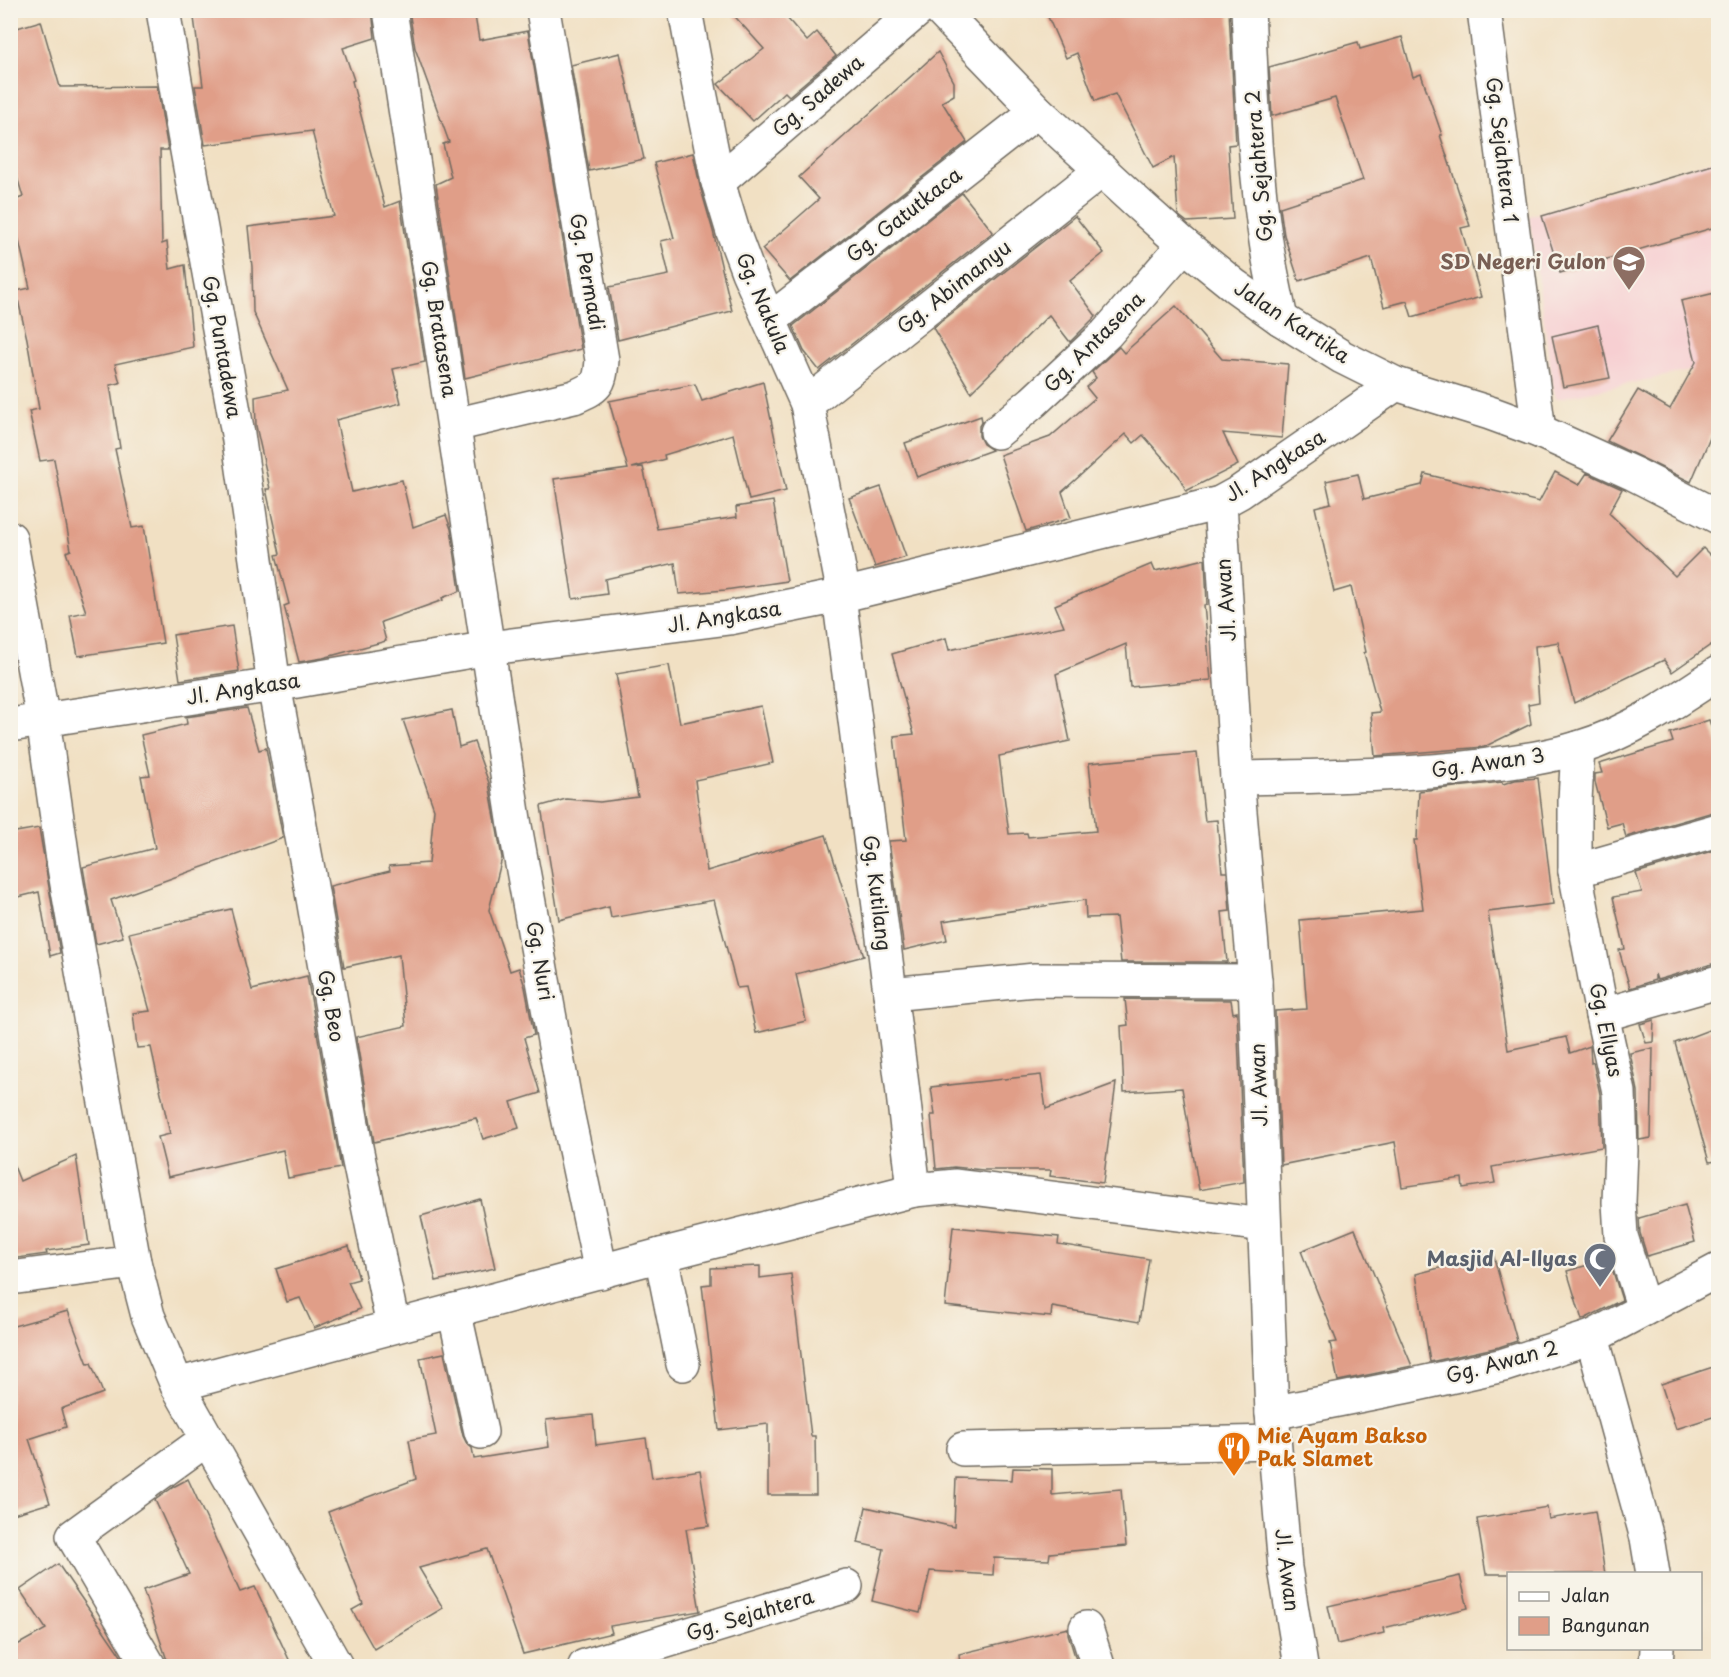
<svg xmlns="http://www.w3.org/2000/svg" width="1729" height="1677" font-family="'Playpen Sans',sans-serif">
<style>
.built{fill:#f7cfd2}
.building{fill:#e09e88}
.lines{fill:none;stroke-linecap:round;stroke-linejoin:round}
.street-casing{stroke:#706a60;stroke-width:36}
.secondary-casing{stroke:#706a60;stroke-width:36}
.street{stroke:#fff;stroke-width:33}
.secondary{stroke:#fff;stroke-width:33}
.labels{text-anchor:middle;stroke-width:4.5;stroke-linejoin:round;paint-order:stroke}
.street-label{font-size:20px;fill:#2b2b2b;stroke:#f7f3e8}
.education-label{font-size:20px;font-weight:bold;fill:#785e54;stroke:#f7f3e8;text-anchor:end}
.worship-label{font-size:20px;font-weight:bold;fill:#5b616d;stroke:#f7f3e8;text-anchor:end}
.food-label{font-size:20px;font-weight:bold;fill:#c56008;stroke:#f7f3e8;text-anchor:start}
</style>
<rect width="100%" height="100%" fill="#f7f3e8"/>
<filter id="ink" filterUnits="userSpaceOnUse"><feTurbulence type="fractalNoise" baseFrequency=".0167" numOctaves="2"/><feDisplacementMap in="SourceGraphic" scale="12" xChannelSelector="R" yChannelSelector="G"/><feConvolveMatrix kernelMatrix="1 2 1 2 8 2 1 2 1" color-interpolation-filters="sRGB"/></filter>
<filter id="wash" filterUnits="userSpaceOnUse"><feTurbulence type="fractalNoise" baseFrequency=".008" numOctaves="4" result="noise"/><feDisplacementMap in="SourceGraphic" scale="24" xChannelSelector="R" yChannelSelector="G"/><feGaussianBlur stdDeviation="1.35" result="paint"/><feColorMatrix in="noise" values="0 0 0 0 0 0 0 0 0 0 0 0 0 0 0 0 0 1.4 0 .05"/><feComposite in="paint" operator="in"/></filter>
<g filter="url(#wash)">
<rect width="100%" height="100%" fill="#f1e0c3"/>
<polygon class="built" points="1718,159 1718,365 1555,399 1529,216"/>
<g id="blocks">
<g class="building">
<polygon points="193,10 372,10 375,38 343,48 354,80 352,81 385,207 400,201 425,362 393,369 401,403 336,420 352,492 402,480 413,527 446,515 451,529 460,591 442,598 443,600 381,622 386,641 323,658 299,662 284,606 289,604 276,555 280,554 266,489 270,489 256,426 255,397 288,390 253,312 252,267 248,227 334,216 312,131 205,145 195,86 203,86"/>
<polygon points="409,10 474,10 479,40 528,31 581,349 465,378 436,184 451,177 443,144 449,142 415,48"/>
<polygon points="729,10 780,10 807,41 817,32 836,56 789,96 785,92 753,121 718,84 764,49"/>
<polygon points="1045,10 1229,10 1236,144 1228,145 1233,219 1187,222 1178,215 1174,157 1153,168 1115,94 1095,101 1077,53 1066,58"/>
<polygon points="41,21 60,87 157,86 168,150 160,150 162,244 167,242 170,269 185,265 193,347 115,364 120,383 110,385 120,448 115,449 132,528 144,526 163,643 78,656 70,615 86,612 66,552 71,550 54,459 40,461 29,411 39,409 27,339 16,291 30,288 10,202 23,197 10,153 10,30"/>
<polygon points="1402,37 1413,77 1421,74 1442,135 1440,135 1470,226 1461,228 1481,297 1412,317 1407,301 1384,307 1371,258 1299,281 1284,235 1280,207 1363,180 1335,98 1272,116 1269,67 1358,42 1360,49"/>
<polygon points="938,52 954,82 954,95 942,102 967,142 790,281 762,249 819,199 799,177"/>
<polygon points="620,53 644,159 589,171 571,65"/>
<polygon points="693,153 700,186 713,231 732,311 618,340 609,287 669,275 661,241 674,238 654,163"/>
<polygon points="1719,163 1719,226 1560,273 1542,216"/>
<polygon points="962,193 993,232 819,370 804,351 793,326"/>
<polygon points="1075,216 1104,253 1070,281 1096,316 1070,342 1049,315 971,392 933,328"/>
<polygon points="1719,292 1719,417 1691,482 1607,441 1638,390 1670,409 1696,362 1681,301"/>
<polygon points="1176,306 1222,359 1288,364 1282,438 1223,433 1238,465 1186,491 1179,476 1143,435 1134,443 1126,434 1062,492 1071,518 1026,531 1000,455 1050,437 1095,398 1086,387 1096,378 1092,372 1119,347 1124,353"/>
<polygon points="1598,325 1610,378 1563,387 1552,336"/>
<polygon points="763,382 786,491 749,500 733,434 664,455 665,459 632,468 643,467 657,529 737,517 736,507 773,501 787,581 725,590 679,594 675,563 605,579 607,594 573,599 554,479 628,469 609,401 695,384 702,401"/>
<polygon points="981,416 982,421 979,426 979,436 983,444 992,450 917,477 905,443"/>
<polygon points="1555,472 1579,485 1587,473 1622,489 1609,513 1675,576 1703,548 1719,564 1719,639 1672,672 1664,660 1574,703 1558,642 1535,646 1539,702 1528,704 1531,724 1484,747 1375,756 1371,713 1380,712 1364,653 1366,652 1351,587 1334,592 1315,507 1331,503 1326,481 1358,474 1364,499 1422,485 1425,474 1539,502"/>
<polygon points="881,487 906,557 875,567 849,498"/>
<polygon points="1205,559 1207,604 1204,605 1211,680 1130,687 1126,644 1056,674 1070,741 999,756 1009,834 1027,833 1028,837 1096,831 1089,763 1197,753 1205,821 1217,820 1222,872 1227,872 1230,911 1222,912 1227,962 1121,962 1116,917 1086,918 1085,900 943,921 947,940 904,950 889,841 906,840 894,736 914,734 892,654 946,638 949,650 1064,626 1055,605 1152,564 1155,571"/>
<polygon points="232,626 239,671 180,680 173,635"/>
<polygon points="669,665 680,723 761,706 773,763 695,780 707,871 826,835 864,956 796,974 806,1021 756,1033 746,987 737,988 714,900 611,918 609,907 559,920 541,806 566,799 600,802 638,797 616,674"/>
<polygon points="247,708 259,750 266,748 283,838 111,900 123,937 96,944 83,867 155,848 141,776 150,775 141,735 187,724 186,717"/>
<polygon points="452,710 459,747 474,742 489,783 502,858 489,910 510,971 519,968 525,987 534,1035 524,1038 540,1093 511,1102 519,1128 483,1139 476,1118 374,1142 356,1037 406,1026 399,955 344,967 330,886 390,871 389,866 429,863 434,809 403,720"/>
<polygon points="1709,720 1719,749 1719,812 1713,812 1626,837 1622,823 1607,827 1595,782 1595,774 1602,773 1599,764 1673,742 1670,733"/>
<polygon points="1538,778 1553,904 1488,912 1508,1050 1566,1037 1570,1053 1590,1046 1591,1063 1593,1062 1600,1094 1602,1147 1492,1167 1495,1183 1463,1188 1462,1178 1402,1187 1395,1142 1281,1165 1275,1011 1307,1009 1300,920 1423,909 1414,840 1417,840 1419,791 1502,782 1503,784 1515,780"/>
<polygon points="39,828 60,953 50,956 39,892 10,899 10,833"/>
<polygon points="1719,849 1719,962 1657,980 1655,974 1655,980 1630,988 1619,950 1625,949 1613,897 1642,892 1636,873"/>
<polygon points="231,909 252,990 307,976 341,1168 288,1178 283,1150 168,1177 158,1137 170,1134 151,1047 137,1048 133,1013 150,1011 129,933"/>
<polygon points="1125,999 1231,1000 1233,1013 1237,1012 1244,1182 1199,1190 1182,1088 1124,1092 1121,1026 1128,1025"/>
<polygon points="1654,1020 1653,1042 1646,1043 1640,1024"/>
<polygon points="1719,1026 1719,1161 1709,1162 1675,1043"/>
<polygon points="1653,1048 1651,1138 1639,1140 1638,1091 1630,1053"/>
<polygon points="1041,1075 1046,1109 1116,1083 1103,1183 1050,1176 1051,1170 983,1170 954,1167 936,1169 931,1115 935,1115 931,1087"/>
<polygon points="76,1156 89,1245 46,1251 47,1254 10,1259 10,1166 14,1166 20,1181"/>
<polygon points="480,1199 495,1268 436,1281 421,1216"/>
<polygon points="1685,1205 1695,1242 1647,1256 1640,1233 1639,1218"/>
<polygon points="953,1227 1059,1237 1058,1244 1149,1259 1139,1322 1052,1307 1051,1317 945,1306"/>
<polygon points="1355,1229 1412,1366 1338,1381 1330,1343 1337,1342 1301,1251"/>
<polygon points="349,1246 359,1279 348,1282 360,1309 314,1328 300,1298 287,1302 276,1269"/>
<polygon points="1493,1254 1517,1341 1499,1347 1430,1362 1416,1274"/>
<polygon points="1609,1259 1622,1300 1582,1320 1567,1271"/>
<polygon points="760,1266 760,1278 791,1274 811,1436 815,1436 816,1495 768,1495 768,1424 719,1430 702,1285 711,1284 711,1268"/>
<polygon points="68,1311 88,1364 91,1363 103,1393 61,1409 66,1427 29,1439 50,1503 10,1515 10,1327"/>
<polygon points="444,1353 463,1436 467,1444 472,1448 474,1459 549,1447 546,1420 593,1415 596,1445 646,1438 652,1478 700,1470 709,1526 686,1529 700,1611 610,1626 612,1633 523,1654 487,1549 419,1568 443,1608 374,1649 352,1610 363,1604 328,1512 416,1479 409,1440 436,1435 420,1358"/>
<polygon points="1719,1365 1719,1415 1676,1429 1661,1384"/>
<polygon points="1013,1468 1052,1469 1052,1495 1121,1489 1126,1546 1050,1553 1049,1560 994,1558 993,1575 930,1571 920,1613 872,1601 884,1549 858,1543 866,1507 954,1527 956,1478 1012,1480"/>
<polygon points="188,1479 240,1592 255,1587 292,1666 169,1666 143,1590 189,1574 155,1500 175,1486"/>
<polygon points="1547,1507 1549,1519 1595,1511 1605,1574 1486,1574 1477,1519"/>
<polygon points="58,1564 128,1666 10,1666 10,1649 46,1629 20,1590"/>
<polygon points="1460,1576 1468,1608 1383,1628 1384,1633 1337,1644 1328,1606"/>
<polygon points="1068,1628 1068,1634 1078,1666 960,1666 959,1654"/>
</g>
</g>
</g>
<g filter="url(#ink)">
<use href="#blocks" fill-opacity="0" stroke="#706a60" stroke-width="1.5"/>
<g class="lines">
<defs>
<g id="street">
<polyline points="163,10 184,134 238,434 274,685 309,875 356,1147 393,1326"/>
<polyline points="390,10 515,826 567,1112 601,1272"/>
<polyline points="685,10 700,92 718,182 733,232 748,272 807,404 844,595"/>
<path d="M 1248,10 C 1252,89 1254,169 1267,248 C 1271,272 1276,295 1281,319"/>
<polyline points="1484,10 1539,431"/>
<polyline points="718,182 918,10"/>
<polyline points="770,320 1037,111"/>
<polyline points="807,404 1102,170"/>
<path d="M 454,425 L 574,397 C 597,387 600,386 602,360 L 543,10"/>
<polyline points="997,432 1033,402 1106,334 1184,245"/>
<polyline points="1220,503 1237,778 1255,981 1272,1413 1285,1568 1301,1666"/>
<polyline points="10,538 43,720 64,867 100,1075 134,1262 148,1316 177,1385 336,1666"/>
<polyline points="839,596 902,1085 914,1190"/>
<polyline points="10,725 274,685 489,648 729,618 839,596 1220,503 1240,492 1396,384"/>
<polyline points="1578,748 1575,800 1575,871 1602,1015 1619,1092 1621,1150 1619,1202 1621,1236 1644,1309"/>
<path d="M 1237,778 C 1321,776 1405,776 1488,765 C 1518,761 1549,757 1578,748 C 1629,733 1675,702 1718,673"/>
<polyline points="1575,871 1718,830"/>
<polyline points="890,994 1035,980 1255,981"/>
<polyline points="1602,1015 1718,982"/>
<polyline points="661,1255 683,1364"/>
<polyline points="10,1278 134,1262"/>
<polyline points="454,1310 481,1432"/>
<polyline points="1592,1337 1647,1538 1653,1574"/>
<polyline points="177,1385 661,1255 914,1190 956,1186 1264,1225"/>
<polyline points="1272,1413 1408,1386 1504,1365 1592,1337 1718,1270"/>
<polyline points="963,1449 1274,1442"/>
<polyline points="1086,1628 1098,1666"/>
<polyline points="149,1666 73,1536 207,1439"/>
<polyline points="585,1666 846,1586"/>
<polyline points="1656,1666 1657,1648"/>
</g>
<polyline id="secondary" points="940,10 1037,111 1136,202 1184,245 1235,286 1281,319 1342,357 1396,384 1490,413 1539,431 1634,474 1718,517"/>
</defs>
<use href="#street" class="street-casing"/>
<use href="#secondary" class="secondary-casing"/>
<use href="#street" class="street"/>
<use href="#secondary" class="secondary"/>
</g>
</g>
<defs>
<symbol id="school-pin" viewBox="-11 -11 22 30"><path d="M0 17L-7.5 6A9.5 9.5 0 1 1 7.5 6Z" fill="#8d6e63" stroke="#f7f3e8"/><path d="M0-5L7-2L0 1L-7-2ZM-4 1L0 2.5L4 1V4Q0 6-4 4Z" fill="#fff"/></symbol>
<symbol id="mosque-pin" viewBox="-11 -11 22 30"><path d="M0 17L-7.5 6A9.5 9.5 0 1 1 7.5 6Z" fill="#6b7280" stroke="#f7f3e8"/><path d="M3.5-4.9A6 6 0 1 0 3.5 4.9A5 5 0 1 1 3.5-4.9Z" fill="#fff"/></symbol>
<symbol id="restaurant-pin" viewBox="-11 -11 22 30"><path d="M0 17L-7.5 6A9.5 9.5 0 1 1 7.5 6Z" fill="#e8710a" stroke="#f7f3e8"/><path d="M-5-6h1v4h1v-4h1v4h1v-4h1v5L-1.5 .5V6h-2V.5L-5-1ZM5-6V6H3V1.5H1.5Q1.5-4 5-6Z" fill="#fff"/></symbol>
</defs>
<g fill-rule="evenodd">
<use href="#school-pin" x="1610" y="243" width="38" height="52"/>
<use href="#mosque-pin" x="1581" y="1240" width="38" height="52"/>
<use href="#restaurant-pin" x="1215" y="1429" width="38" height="52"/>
</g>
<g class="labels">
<g class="street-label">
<text transform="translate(818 96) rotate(-41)" y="7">Gg. Sadewa</text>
<text transform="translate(1502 150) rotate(83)" y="7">Gg. Sejahtera 1</text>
<text transform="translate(1259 166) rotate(-95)" y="7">Gg. Sejahtera 2</text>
<text transform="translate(904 215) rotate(-38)" y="7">Gg. Gatutkaca</text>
<text transform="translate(587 272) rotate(80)" y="7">Gg. Permadi</text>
<text transform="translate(954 287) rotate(-38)" y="7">Gg. Abimanyu</text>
<text transform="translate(763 303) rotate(67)" y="7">Gg. Nakula</text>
<text transform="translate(1292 322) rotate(33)" y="7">Jalan Kartika</text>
<text transform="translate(439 329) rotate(81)" y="7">Gg. Bratasena</text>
<text transform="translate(1094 342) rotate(-45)" y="7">Gg. Antasena</text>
<text transform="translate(222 347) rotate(80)" y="7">Gg. Puntadewa</text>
<text transform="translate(1275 466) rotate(-33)" y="7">Jl. Angkasa</text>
<text transform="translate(1226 600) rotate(-94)" y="7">Jl. Awan</text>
<text transform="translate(724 617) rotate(-9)" y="7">Jl. Angkasa</text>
<text transform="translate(243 689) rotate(-9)" y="7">Jl. Angkasa</text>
<text transform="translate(1488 763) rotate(-8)" y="7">Gg. Awan 3</text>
<text transform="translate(877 893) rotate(83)" y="7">Gg. Kutilang</text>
<text transform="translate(540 961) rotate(80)" y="7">Gg. Nuri</text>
<text transform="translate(331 1006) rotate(80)" y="7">Gg. Beo</text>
<text transform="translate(1606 1030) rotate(78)" y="7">Gg. Ellyas</text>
<text transform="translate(1259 1085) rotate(-92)" y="7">Jl. Awan</text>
<text transform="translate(1502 1362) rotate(-15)" y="7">Gg. Awan 2</text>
<text transform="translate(1287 1570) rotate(83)" y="7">Jl. Awan</text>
<text transform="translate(750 1615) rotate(-17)" y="7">Gg. Sejahtera</text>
</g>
<g class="education-label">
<text x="1606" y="269">SD Negeri Gulon</text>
</g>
<g class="worship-label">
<text x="1577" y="1266">Masjid Al-Ilyas</text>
</g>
<g class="food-label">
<text x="1257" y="1443">Mie Ayam Bakso<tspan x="1257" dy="23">Pak Slamet</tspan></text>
</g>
</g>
<rect width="1729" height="1677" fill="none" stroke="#f7f3e8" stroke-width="36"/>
<rect x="1507" y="1572" width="195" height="78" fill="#f7f3e8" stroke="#a5a39c" stroke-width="1.5"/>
<rect x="1519" y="1592" width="30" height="9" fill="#ffffff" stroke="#a5a39c" stroke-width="1.5"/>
<text x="1561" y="1602" font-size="18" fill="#2b2b2b">Jalan</text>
<rect x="1519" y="1617" width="30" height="18" fill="#e09e88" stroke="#a5a39c" stroke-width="1.5"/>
<text x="1561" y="1632" font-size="18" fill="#2b2b2b">Bangunan</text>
</svg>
